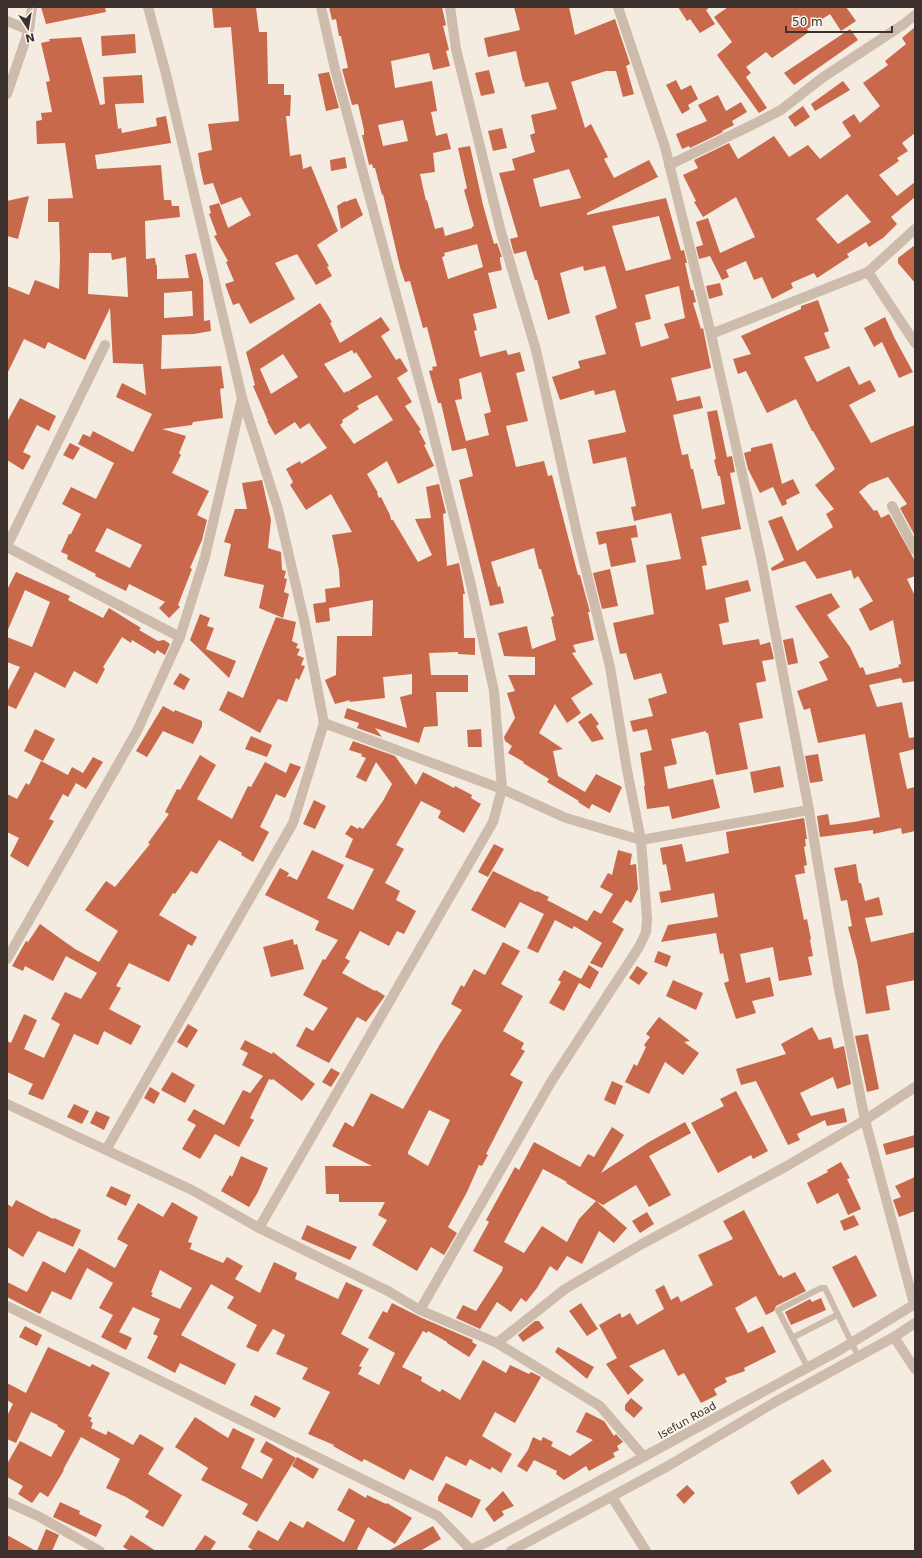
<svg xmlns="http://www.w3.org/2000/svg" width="922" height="1558" font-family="'DejaVu Sans',sans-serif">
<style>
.building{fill:#c8694b;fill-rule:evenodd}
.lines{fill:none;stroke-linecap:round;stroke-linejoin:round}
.service{stroke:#cdbbac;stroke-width:6}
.minor{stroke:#cdbbac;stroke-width:10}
.tertiary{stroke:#cdbbac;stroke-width:10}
.labels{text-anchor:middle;stroke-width:3.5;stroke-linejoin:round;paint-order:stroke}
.street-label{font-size:11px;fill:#3b302b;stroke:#fbf5ee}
</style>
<rect width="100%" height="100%" fill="#f4ebe1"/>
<g class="building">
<polygon points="41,7 105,7 106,12 46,24"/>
<polygon points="212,7 256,7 259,32 267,32 268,84 284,84 284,95 291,95 290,116 286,116 290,156 301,154 303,169 311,166 338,231 317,245 329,266 327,267 332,276 316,285 297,254 275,263 295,299 250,324 239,303 233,305 225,284 234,281 226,262 228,261 214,236 217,235 209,214 211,213 209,206 219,203 228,228 251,215 241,197 221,205 213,183 204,185 200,167 198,153 212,150 208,124 239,121 231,27 214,28"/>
<path d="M 329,7 L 442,7 L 446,25 L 443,26 L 449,50 L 446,51 L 450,66 L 433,70 L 429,53 L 391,61 L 395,88 L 432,81 L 437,111 L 431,112 L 436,136 L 447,133 L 451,149 L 433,153 L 435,172 L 420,174 L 426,201 L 427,200 L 435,229 L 443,227 L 445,236 L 472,228 L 472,227 L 474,226 L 464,190 L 467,188 L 458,148 L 470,146 L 483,205 L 494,244 L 497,243 L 502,257 L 500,257 L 500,260 L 502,270 L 488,273 L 497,308 L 473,314 L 477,330 L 474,331 L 480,357 L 506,350 L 508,355 L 520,352 L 525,371 L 516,373 L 528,421 L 506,426 L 516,467 L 544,461 L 548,476 L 552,475 L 578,575 L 580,575 L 590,612 L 588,612 L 594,640 L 573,645 L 576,652 L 572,653 L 593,684 L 571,698 L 581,713 L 567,723 L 555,704 L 539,733 L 563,749 L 553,751 L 558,776 L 585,792 L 596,774 L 622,787 L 610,813 L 592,804 L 589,809 L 578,802 L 579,801 L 547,782 L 549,779 L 523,763 L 524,762 L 508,753 L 512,746 L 505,741 L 504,737 L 515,718 L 507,693 L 515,691 L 508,675 L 535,675 L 535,657 L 504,656 L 498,633 L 527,626 L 532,649 L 556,640 L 551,617 L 554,616 L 541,569 L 539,569 L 534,548 L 491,562 L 498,587 L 500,586 L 504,603 L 490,606 L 459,480 L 473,476 L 466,448 L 452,451 L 441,403 L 438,403 L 429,371 L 433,370 L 432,367 L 437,366 L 427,327 L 423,328 L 410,281 L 405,282 L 400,267 L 383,194 L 382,195 L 375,168 L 373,168 L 372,164 L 369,165 L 362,135 L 364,135 L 364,130 L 358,104 L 352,105 L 342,69 L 348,68 L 341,36 L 339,36 L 336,19 L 332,20 ZM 403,120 L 408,141 L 383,146 L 378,125 ZM 477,244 L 483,267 L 448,279 L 442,257 L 445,256 L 444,253 ZM 481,372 L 491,412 L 484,414 L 489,435 L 466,441 L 455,400 L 462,399 L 459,379 Z"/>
<path d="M 514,7 L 569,7 L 575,35 L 615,19 L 630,64 L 626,66 L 634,94 L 623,97 L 616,71 L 606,71 L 571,82 L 585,128 L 591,124 L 608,157 L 604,159 L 614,178 L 649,160 L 658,177 L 587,213 L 587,215 L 666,198 L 681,251 L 684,250 L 687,263 L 685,263 L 691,290 L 693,290 L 696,302 L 693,303 L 701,329 L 703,328 L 711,368 L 671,378 L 677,401 L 700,396 L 703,408 L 673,415 L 682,455 L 688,454 L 691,469 L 693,469 L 702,509 L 725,504 L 720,476 L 718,476 L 714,460 L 716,459 L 707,412 L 717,410 L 727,457 L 732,456 L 735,472 L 730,473 L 741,529 L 701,537 L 707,565 L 702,566 L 706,590 L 748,580 L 751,591 L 725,598 L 729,622 L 719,624 L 723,645 L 759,639 L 760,645 L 770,642 L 774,659 L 762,661 L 766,681 L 756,683 L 763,718 L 739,723 L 748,769 L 716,775 L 708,733 L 706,733 L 706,731 L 671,739 L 677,764 L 664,767 L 668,789 L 713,779 L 720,808 L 672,819 L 669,806 L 647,809 L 644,786 L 645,786 L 640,753 L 652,750 L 647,729 L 633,732 L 630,721 L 653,716 L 648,699 L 667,693 L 661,673 L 634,680 L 626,653 L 620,654 L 613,623 L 654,614 L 646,565 L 681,559 L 671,513 L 634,521 L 631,507 L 636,506 L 626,457 L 593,464 L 588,440 L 626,432 L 615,390 L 595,395 L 594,390 L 560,400 L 552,377 L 580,368 L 578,361 L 606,354 L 595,316 L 617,308 L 605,266 L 584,271 L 583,266 L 560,273 L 570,313 L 548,320 L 537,280 L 535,280 L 526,251 L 514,254 L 510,239 L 518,237 L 499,173 L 515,170 L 512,159 L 535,152 L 530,135 L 535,133 L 531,115 L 557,109 L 548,82 L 525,87 L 524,81 L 523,82 L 516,51 L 488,57 L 484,38 L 520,30 ZM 569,169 L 581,198 L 540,207 L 533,179 ZM 659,216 L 671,259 L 626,271 L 612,226 ZM 679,286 L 685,318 L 664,324 L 669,338 L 641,347 L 635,323 L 651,319 L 645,295 Z"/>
<polygon points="678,7 710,7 706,10 715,24 700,33 690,19 687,21"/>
<polygon points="728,7 846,7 856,21 841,31 830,14 807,29 809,32 772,58 766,52 746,67 751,73 746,77 767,108 759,113 717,55 732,42 714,17"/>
<path d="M 915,27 L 915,133 L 902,143 L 908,151 L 897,158 L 899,161 L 879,175 L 897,196 L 915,182 L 915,197 L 891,217 L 897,224 L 883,238 L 869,247 L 866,242 L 847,254 L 849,257 L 817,278 L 814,273 L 791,283 L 793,288 L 772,299 L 762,277 L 754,280 L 746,261 L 726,270 L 729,277 L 722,280 L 710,256 L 699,259 L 696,247 L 703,245 L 696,222 L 708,218 L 720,253 L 755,237 L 736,197 L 703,217 L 694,202 L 696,201 L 683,175 L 698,168 L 694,160 L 729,143 L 738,159 L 774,136 L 789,157 L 808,145 L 820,159 L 851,136 L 842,122 L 854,114 L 860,123 L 880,106 L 863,83 L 888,65 L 885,61 L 906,44 L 902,38 ZM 847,194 L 871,222 L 838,244 L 816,219 Z"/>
<polygon points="850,29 858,40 794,85 784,73"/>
<polygon points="135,34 136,53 102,56 101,36"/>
<path d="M 81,37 L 100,105 L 105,104 L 103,77 L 142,75 L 144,103 L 115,104 L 118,129 L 121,128 L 122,133 L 157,126 L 156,118 L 166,116 L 171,143 L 95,155 L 97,169 L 161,165 L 164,200 L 171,200 L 172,206 L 179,206 L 180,217 L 145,221 L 146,259 L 155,258 L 156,265 L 157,265 L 157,279 L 189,278 L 185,255 L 196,253 L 203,280 L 204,321 L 210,320 L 211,331 L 194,334 L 162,335 L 161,369 L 221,366 L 224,388 L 220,389 L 223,418 L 193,422 L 192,425 L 162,429 L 186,436 L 179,453 L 181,455 L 172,473 L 209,491 L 197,515 L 207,520 L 202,540 L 190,568 L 192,569 L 178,605 L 180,607 L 169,618 L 159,608 L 165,602 L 129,584 L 126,591 L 95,576 L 96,574 L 67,559 L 68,555 L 61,552 L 69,534 L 71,534 L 81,514 L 62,504 L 71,487 L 96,499 L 114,463 L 78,444 L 83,434 L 90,437 L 93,431 L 133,452 L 152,414 L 116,397 L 122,383 L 146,395 L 143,364 L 113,363 L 110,308 L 85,360 L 48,342 L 45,349 L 24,339 L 7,374 L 7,286 L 29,295 L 35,280 L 59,289 L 60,258 L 59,222 L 48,222 L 48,199 L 73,198 L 65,143 L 37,144 L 36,121 L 42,120 L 41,113 L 52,112 L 46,82 L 50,81 L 41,43 L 50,41 L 49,39 ZM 89,253 L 111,253 L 112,260 L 126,257 L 128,297 L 88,294 ZM 192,291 L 193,316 L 164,318 L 164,293 ZM 107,528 L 142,545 L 130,568 L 95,551 Z"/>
<polygon points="489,70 495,93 481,96 475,73"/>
<polygon points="329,72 339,108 326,111 318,74"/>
<polygon points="676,80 681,90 691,85 698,99 688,105 690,109 682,114 666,85"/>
<polygon points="843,81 850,90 815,111 811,104"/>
<polygon points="718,95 726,111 741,102 747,112 732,121 734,125 722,131 723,132 690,148 689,146 682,149 676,134 707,121 698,105"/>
<polygon points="803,106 810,117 795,127 788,117"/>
<polygon points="502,128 507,148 493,151 488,131"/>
<polygon points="345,157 347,168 331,171 330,160"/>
<polygon points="29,196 18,239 7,236 7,201"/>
<polygon points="356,198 363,215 341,229 337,206 345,201 345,202"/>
<polygon points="915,245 915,283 898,263 898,258"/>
<polygon points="720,283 723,295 709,299 706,286"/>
<polygon points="818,300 829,331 824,333 830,348 804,357 817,382 849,366 859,385 870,380 876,391 849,405 871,443 889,435 915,425 915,534 914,534 900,508 907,504 888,477 869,484 859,492 874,511 877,510 881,518 889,514 915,561 915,576 907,579 915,596 915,681 903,683 901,678 869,685 877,707 902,702 909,738 915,737 915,749 899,753 907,789 915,787 915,831 902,834 901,828 873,834 873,830 820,837 817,816 828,814 830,825 854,822 880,817 865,734 818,743 810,708 804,710 797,691 828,680 819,662 829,657 795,606 831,593 840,607 827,615 850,647 860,668 863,667 866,675 899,667 898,665 901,664 893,620 870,631 859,609 873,601 858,576 854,579 851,570 817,579 805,561 772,571 771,568 784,560 768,521 782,516 797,551 833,527 826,514 834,509 815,485 835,469 813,431 812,431 796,399 767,413 746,371 738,374 733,359 751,354 741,336 801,309 801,306"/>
<path d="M 320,303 L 332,322 L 330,323 L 340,343 L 381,317 L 390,330 L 381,336 L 396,360 L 400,358 L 408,371 L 397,378 L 412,402 L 405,406 L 421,430 L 419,431 L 426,444 L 424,445 L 434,466 L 398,484 L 387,461 L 367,474 L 378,493 L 377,493 L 379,498 L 381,497 L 390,515 L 391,520 L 393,520 L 418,562 L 432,555 L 415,519 L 431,518 L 426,487 L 439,484 L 446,513 L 443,514 L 447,566 L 459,563 L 465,594 L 463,594 L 464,638 L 475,638 L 475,655 L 458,654 L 458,652 L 429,653 L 431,675 L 468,675 L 468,692 L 436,692 L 438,726 L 424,727 L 419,743 L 375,728 L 382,737 L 357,728 L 359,723 L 344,718 L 347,708 L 407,728 L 400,697 L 412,694 L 412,674 L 383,677 L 385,698 L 349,702 L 350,700 L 335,704 L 325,680 L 336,675 L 337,636 L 372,636 L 373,600 L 329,608 L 330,621 L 316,623 L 313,604 L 326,602 L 325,589 L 340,587 L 339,570 L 332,535 L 352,532 L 331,494 L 306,510 L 290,485 L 293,482 L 286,469 L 300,461 L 301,464 L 327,448 L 309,423 L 300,429 L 295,422 L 275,435 L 267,421 L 268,421 L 253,386 L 255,385 L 246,352 ZM 352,350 L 354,354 L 356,352 L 372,377 L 347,392 L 347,391 L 344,393 L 324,364 ZM 283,354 L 298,377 L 271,394 L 260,369 ZM 377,395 L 393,420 L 354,444 L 340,425 L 343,422 L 342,420 L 359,409 L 357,406 Z"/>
<polygon points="885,317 895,339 913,372 899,378 882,342 874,347 864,328"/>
<polygon points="20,398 56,416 49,431 37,425 23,452 31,456 23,470 7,460 7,422"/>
<polygon points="70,443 80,448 73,460 63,455"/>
<polygon points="772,443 782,484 793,479 800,493 786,500 787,504 782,506 773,487 760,493 748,469 744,453 751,451 751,448"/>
<polygon points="262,480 271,520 268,548 281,552 282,570 286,571 284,578 287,579 284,592 289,594 283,618 259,608 264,585 224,576 231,544 224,542 235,509 247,509 242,483"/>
<polygon points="636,525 638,537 631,538 636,562 611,567 606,543 599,545 596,532"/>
<polygon points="610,569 618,606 602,609 593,573"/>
<polygon points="16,572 70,596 68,600 103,618 109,608 141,628 139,630 158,641 164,640 170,644 165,655 157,650 155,654 132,640 131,643 122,637 103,667 105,669 97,684 74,671 65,688 35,672 16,709 7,705 7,692 20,667 7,662 7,637 32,647 50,602 25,590 7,632 7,590"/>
<polygon points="200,614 210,618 207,626 214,628 206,649 236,661 229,678 190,640"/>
<polygon points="276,617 296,622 292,641 298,644 296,648 300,649 297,655 304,658 301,665 305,666 299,680 296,678 287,702 278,699 260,733 219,710 228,691 243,698"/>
<polygon points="793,638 798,663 788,665 783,640"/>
<polygon points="180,673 190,679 184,690 173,684"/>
<polygon points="163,706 174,712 175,710 202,721 202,726 193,744 163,731 147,757 136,751"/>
<polygon points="591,713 599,724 596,726 604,739 592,742 578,722"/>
<polygon points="35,729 55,739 43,761 24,751"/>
<polygon points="481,729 482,747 468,747 467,730"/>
<polygon points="251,736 272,745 267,757 245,749"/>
<polygon points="353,741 395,756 416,785 423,772 454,788 455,786 472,795 471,798 481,804 464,833 438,818 441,811 421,801 396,845 404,849 385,883 400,891 396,900 416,911 404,934 397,931 389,946 360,931 345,958 350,961 342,973 375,991 376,990 385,996 366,1022 357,1017 329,1063 296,1046 306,1027 313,1031 328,1008 303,995 323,959 325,960 338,940 315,930 319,921 265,895 280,868 289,873 287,877 288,877 289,876 297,880 312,850 344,865 327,898 353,910 374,869 345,857 353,839 345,834 351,825 358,829 359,827 363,829 383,801 392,784 376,762 366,782 356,777 366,758 361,756 362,754 349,750"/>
<polygon points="818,754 823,781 810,783 805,756"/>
<polygon points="200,755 216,765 197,799 232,819 248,786 251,787 265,762 286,773 290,763 301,767 285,798 276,794 260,827 269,832 253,862 241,855 242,853 219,840 197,874 191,871 175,894 173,893 159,915 197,937 192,946 188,944 169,982 129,963 116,986 121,988 109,1009 141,1026 131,1045 104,1031 98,1045 74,1034 43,1100 28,1094 33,1084 7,1072 7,1041 11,1043 24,1014 37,1020 24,1049 44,1058 60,1024 51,1019 65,992 81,999 97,973 66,956 53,981 25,966 23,971 12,966 26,941 28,942 40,924 75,949 99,962 118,931 85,910 106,881 115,887 150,844 148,843 169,814 165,812 177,789 180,790"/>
<polygon points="93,757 103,762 86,789 76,783 68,797 63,794 49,819 54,821 28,867 10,856 19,838 7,832 7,794 17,799 26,783 29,785 41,761 68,775 72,767 83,773"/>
<polygon points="780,766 784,787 754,793 750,772"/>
<polygon points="314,800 326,806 315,829 303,824"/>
<polygon points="804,818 807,839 805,839 806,846 804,847 807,865 804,866 805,873 795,875 804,920 807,919 811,939 810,940 813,956 808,957 812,975 779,981 773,947 740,954 746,983 770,977 774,996 752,1001 756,1013 736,1019 724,983 729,981 723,953 720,954 716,933 661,942 668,925 718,917 714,893 661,903 659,892 671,890 666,864 663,865 660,848 682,844 686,862 729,853 726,832"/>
<polygon points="494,844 504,849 488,877 478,872"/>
<polygon points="618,850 632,854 630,865 636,864 638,889 631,903 626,900 612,922 624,929 602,968 590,963 602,943 574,926 572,929 555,920 538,953 527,948 544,914 520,902 505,928 471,910 493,871 536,892 537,891 549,897 547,900 587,921 594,910 601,914 613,894 600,887 608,873 612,875"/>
<polygon points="856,864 859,883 861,883 865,901 879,897 883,915 865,918 871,942 915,932 915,980 886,986 890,1010 866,1014 857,961 848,927 852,926 847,900 841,901 834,868"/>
<polygon points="293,939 294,945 297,944 304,969 271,977 263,947"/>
<path d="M 503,942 L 520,951 L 501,984 L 523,996 L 503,1031 L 524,1043 L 521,1049 L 525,1051 L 510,1075 L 523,1082 L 486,1154 L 488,1155 L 482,1166 L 479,1165 L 467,1192 L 448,1227 L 457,1233 L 444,1255 L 431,1247 L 417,1271 L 372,1245 L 387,1220 L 378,1215 L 385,1202 L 339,1202 L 339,1194 L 326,1194 L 325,1166 L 372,1166 L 332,1146 L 345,1122 L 353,1127 L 371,1093 L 403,1109 L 440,1044 L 462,1010 L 451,1004 L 461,985 L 464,987 L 474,969 L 485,975 ZM 429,1110 L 450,1120 L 428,1166 L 408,1154 L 408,1152 Z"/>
<polygon points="658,951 671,956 667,967 654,962"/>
<polygon points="589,965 599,972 590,989 579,983 564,1011 549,1003 561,982 558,980 564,970 581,979"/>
<polygon points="637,966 648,973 639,985 629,978"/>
<polygon points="673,980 703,993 696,1010 666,996"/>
<polygon points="659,1017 690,1041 684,1042 699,1053 683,1075 665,1062 649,1094 625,1082 634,1064 637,1066 646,1047 644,1045 650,1037 646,1034"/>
<polygon points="188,1024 198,1030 187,1048 177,1042"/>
<polygon points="812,1027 819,1040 831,1037 834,1049 844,1046 851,1084 837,1089 833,1077 800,1093 811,1116 844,1108 847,1122 827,1126 825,1120 797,1134 800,1140 788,1145 756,1081 741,1085 736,1069 786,1054 781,1044"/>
<polygon points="868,1034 879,1089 867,1092 855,1036"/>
<polygon points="245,1040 272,1054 273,1052 315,1084 302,1101 273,1079 272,1080 269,1079 250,1118 254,1120 239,1147 215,1134 200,1159 182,1149 196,1125 187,1120 194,1109 224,1125 243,1090 250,1093 263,1076 242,1065 248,1053 240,1049"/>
<polygon points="331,1068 340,1073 331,1087 322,1082"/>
<polygon points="172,1072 195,1085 185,1103 161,1090"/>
<polygon points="612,1081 623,1086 615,1105 604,1100"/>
<polygon points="150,1087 160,1093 154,1104 144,1098"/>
<polygon points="736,1091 768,1151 753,1159 751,1155 718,1173 691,1123 724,1106 720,1099"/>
<polygon points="74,1104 89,1111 82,1124 67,1117"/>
<polygon points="96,1111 110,1117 104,1130 90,1123"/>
<path d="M 685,1122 L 691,1133 L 649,1156 L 671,1195 L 649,1207 L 636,1185 L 603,1205 L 596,1201 L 627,1228 L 614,1243 L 599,1231 L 582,1264 L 567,1256 L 557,1271 L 550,1266 L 537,1288 L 526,1302 L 521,1298 L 511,1312 L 497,1302 L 480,1329 L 456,1318 L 463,1305 L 476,1311 L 502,1271 L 503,1267 L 473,1251 L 489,1222 L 486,1220 L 515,1167 L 519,1170 L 534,1142 L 580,1167 L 588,1154 L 594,1157 L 612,1127 L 624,1135 L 601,1173 L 649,1142 ZM 543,1169 L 567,1182 L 566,1183 L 596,1201 L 579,1219 L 567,1242 L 542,1226 L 524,1253 L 504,1242 Z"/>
<polygon points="915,1135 915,1147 886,1155 883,1144"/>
<polygon points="241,1156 268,1168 258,1192 249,1207 221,1191 230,1175 232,1177"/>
<polygon points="841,1162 850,1178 847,1179 861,1209 848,1215 838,1193 817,1204 807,1183 828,1172 827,1170"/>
<polygon points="915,1177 915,1211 899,1217 893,1200 901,1197 895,1186"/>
<polygon points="111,1186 131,1195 126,1206 106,1196"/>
<polygon points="16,1200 53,1219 54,1218 81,1230 73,1247 38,1231 23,1257 7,1247 7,1204 12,1207"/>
<path d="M 172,1202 L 198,1217 L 188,1242 L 192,1243 L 190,1249 L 223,1263 L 227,1257 L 243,1266 L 235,1279 L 260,1293 L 274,1262 L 297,1273 L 295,1279 L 338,1299 L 346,1282 L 363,1290 L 341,1334 L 369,1349 L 359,1366 L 362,1367 L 358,1374 L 379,1385 L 395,1353 L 368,1338 L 383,1311 L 387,1313 L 392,1303 L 422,1318 L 473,1340 L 472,1342 L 477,1345 L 469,1357 L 447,1343 L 447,1342 L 428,1331 L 427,1333 L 423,1331 L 402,1367 L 422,1377 L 421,1381 L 440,1392 L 442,1389 L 460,1400 L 483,1360 L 506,1373 L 510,1365 L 529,1374 L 531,1372 L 541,1377 L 515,1423 L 495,1412 L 482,1436 L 512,1454 L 501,1473 L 492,1467 L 490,1470 L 470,1459 L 466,1466 L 446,1456 L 433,1481 L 410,1469 L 404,1480 L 364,1459 L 362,1462 L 333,1446 L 334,1445 L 308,1434 L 330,1392 L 302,1379 L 308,1368 L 276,1354 L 285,1335 L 273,1329 L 258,1352 L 246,1347 L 257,1325 L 227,1308 L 234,1297 L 211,1284 L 181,1335 L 236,1364 L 225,1385 L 180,1363 L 175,1373 L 147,1358 L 158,1336 L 153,1334 L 160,1319 L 133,1307 L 119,1332 L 132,1338 L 126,1350 L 101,1337 L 113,1315 L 99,1308 L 113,1283 L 87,1268 L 71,1300 L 52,1291 L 40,1314 L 7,1297 L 7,1282 L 27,1292 L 43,1261 L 65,1273 L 79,1248 L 115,1268 L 128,1245 L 117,1239 L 138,1203 L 163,1217 ZM 160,1270 L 192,1288 L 180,1309 L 151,1296 L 153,1293 L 151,1292 Z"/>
<polygon points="744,1210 779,1276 781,1275 783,1278 795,1272 806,1291 776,1306 774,1311 766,1315 756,1296 735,1308 748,1333 763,1326 776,1352 744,1368 745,1371 725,1378 727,1382 714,1389 717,1395 701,1403 684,1373 678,1376 664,1349 629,1366 644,1380 628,1395 606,1364 617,1358 599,1325 620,1313 622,1318 630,1313 637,1325 664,1309 655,1290 664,1285 671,1300 678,1296 681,1302 713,1285 698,1255 733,1239 723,1221"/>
<polygon points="647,1212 654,1224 640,1233 632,1221"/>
<polygon points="854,1215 859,1225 844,1231 840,1221"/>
<polygon points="307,1225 357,1247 350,1260 301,1239"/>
<polygon points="856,1255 877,1296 853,1308 832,1267"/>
<polygon points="821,1298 826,1310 791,1325 785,1312 810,1299 812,1302"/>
<polygon points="581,1303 598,1329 587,1336 569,1311"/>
<polygon points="535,1321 539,1321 544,1328 523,1342 518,1335"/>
<polygon points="25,1326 42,1335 37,1346 19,1337"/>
<polygon points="48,1347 90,1367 92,1364 110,1373 88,1416 92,1418 90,1421 93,1423 91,1428 106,1435 108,1431 133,1445 140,1434 164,1448 148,1474 182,1495 163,1527 145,1517 149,1511 126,1497 106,1488 120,1459 81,1437 63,1470 64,1470 48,1497 40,1492 32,1503 18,1494 23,1486 7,1477 7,1464 20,1441 51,1457 65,1431 57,1426 58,1425 31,1412 16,1443 7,1439 7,1416 13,1404 7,1400 7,1383 26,1393"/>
<polygon points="558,1347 594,1367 587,1379 555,1352"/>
<polygon points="255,1395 281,1408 275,1418 250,1405"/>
<polygon points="631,1398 643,1408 634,1418 625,1410 625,1405"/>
<polygon points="586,1412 604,1421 614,1436 616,1434 623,1442 617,1446 619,1450 613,1453 615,1457 589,1471 586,1466 564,1480 556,1474 557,1471 534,1460 527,1472 517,1466 528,1450 533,1437 541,1441 543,1437 553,1442 551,1446 570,1456 593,1440 576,1432"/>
<polygon points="195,1417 228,1438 233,1428 255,1439 241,1468 262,1479 273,1459 260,1452 266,1441 296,1458 257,1522 242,1514 248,1504 201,1480 208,1468 175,1447"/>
<polygon points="297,1457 319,1469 313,1479 292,1466"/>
<polygon points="823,1459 832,1471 798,1495 790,1482"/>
<polygon points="446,1483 481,1500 472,1518 438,1501 438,1497"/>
<polygon points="687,1485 695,1493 684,1504 676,1495"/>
<polygon points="349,1488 366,1498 367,1495 386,1504 387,1503 412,1518 395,1544 368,1527 357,1549 359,1551 254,1551 248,1547 258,1530 278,1541 290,1521 303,1528 307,1521 344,1542 355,1520 337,1510"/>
<polygon points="503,1491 514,1506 502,1511 504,1515 494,1522 485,1509"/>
<polygon points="60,1502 80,1511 79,1514 102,1525 96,1537 53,1517"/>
<polygon points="433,1526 441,1539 420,1551 388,1551"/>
<polygon points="46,1529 59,1535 52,1551 37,1551"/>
<polygon points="7,1535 36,1551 7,1551"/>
<polygon points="131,1535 156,1551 130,1551 123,1547"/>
<polygon points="205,1535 216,1542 210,1551 194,1551"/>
</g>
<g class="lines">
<g class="service">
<polyline points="792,1338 837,1315"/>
<polyline points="808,1368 778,1310 821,1288 825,1288 858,1356"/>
</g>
<g class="minor">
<polyline points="618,7 665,147 711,334 761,558 809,810 838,984 865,1120 914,1304"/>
<polyline points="7,21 29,30"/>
<polyline points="7,94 29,30 32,7"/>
<polyline points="669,165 748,127 781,110 822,78 904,24 915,15"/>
<polyline points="868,272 915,343"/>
<polyline points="711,334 868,272 915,229"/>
<polyline points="892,506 915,550"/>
<polyline points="7,546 105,345"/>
<polyline points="7,547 180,637"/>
<polyline points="324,723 502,789 566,818 641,840 809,810"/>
<polyline points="7,959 137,731 180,637 205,557 242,398"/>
<polyline points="7,1104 192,1190 259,1228 388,1291 420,1310 497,1343 600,1406 644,1457"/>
<polyline points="106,1150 293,823 324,723 305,624 278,509 242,398 166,74 148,7"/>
<polyline points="259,1228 493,822 502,789 494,691 471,585 428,413 335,69 321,7"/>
<polyline points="7,1306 438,1516 471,1550"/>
<polyline points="420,1310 551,1082 639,947 646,932 647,919 641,840 627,770 610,667 579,542 536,350 501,232 456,49 450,7"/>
<polyline points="894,1337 915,1369"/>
<polyline points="497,1343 565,1289 642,1244 785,1167 865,1120 915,1087"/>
<polyline points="612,1497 646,1551"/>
<polyline points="7,1502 38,1516 100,1551"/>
</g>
<g class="tertiary">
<polyline points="468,1551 487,1542 838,1351 915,1304"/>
<polyline points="511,1551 668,1466 775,1402 894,1337 915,1323"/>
</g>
</g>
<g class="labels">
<g class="street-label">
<text transform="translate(687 1420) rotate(-29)" y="4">Isefun Road</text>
</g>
</g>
<rect width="922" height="1558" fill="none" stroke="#3b302b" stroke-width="16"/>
<g transform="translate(28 28) rotate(168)" stroke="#fbf5ee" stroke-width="3" paint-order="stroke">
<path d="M0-3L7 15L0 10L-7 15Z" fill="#3b302b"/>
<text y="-6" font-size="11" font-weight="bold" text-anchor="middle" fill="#3b302b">N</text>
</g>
<path d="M786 26v6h106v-6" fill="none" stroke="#3b302b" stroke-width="2"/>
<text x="792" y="26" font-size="12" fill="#3b302b" stroke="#fbf5ee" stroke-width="3" paint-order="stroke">50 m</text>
</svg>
